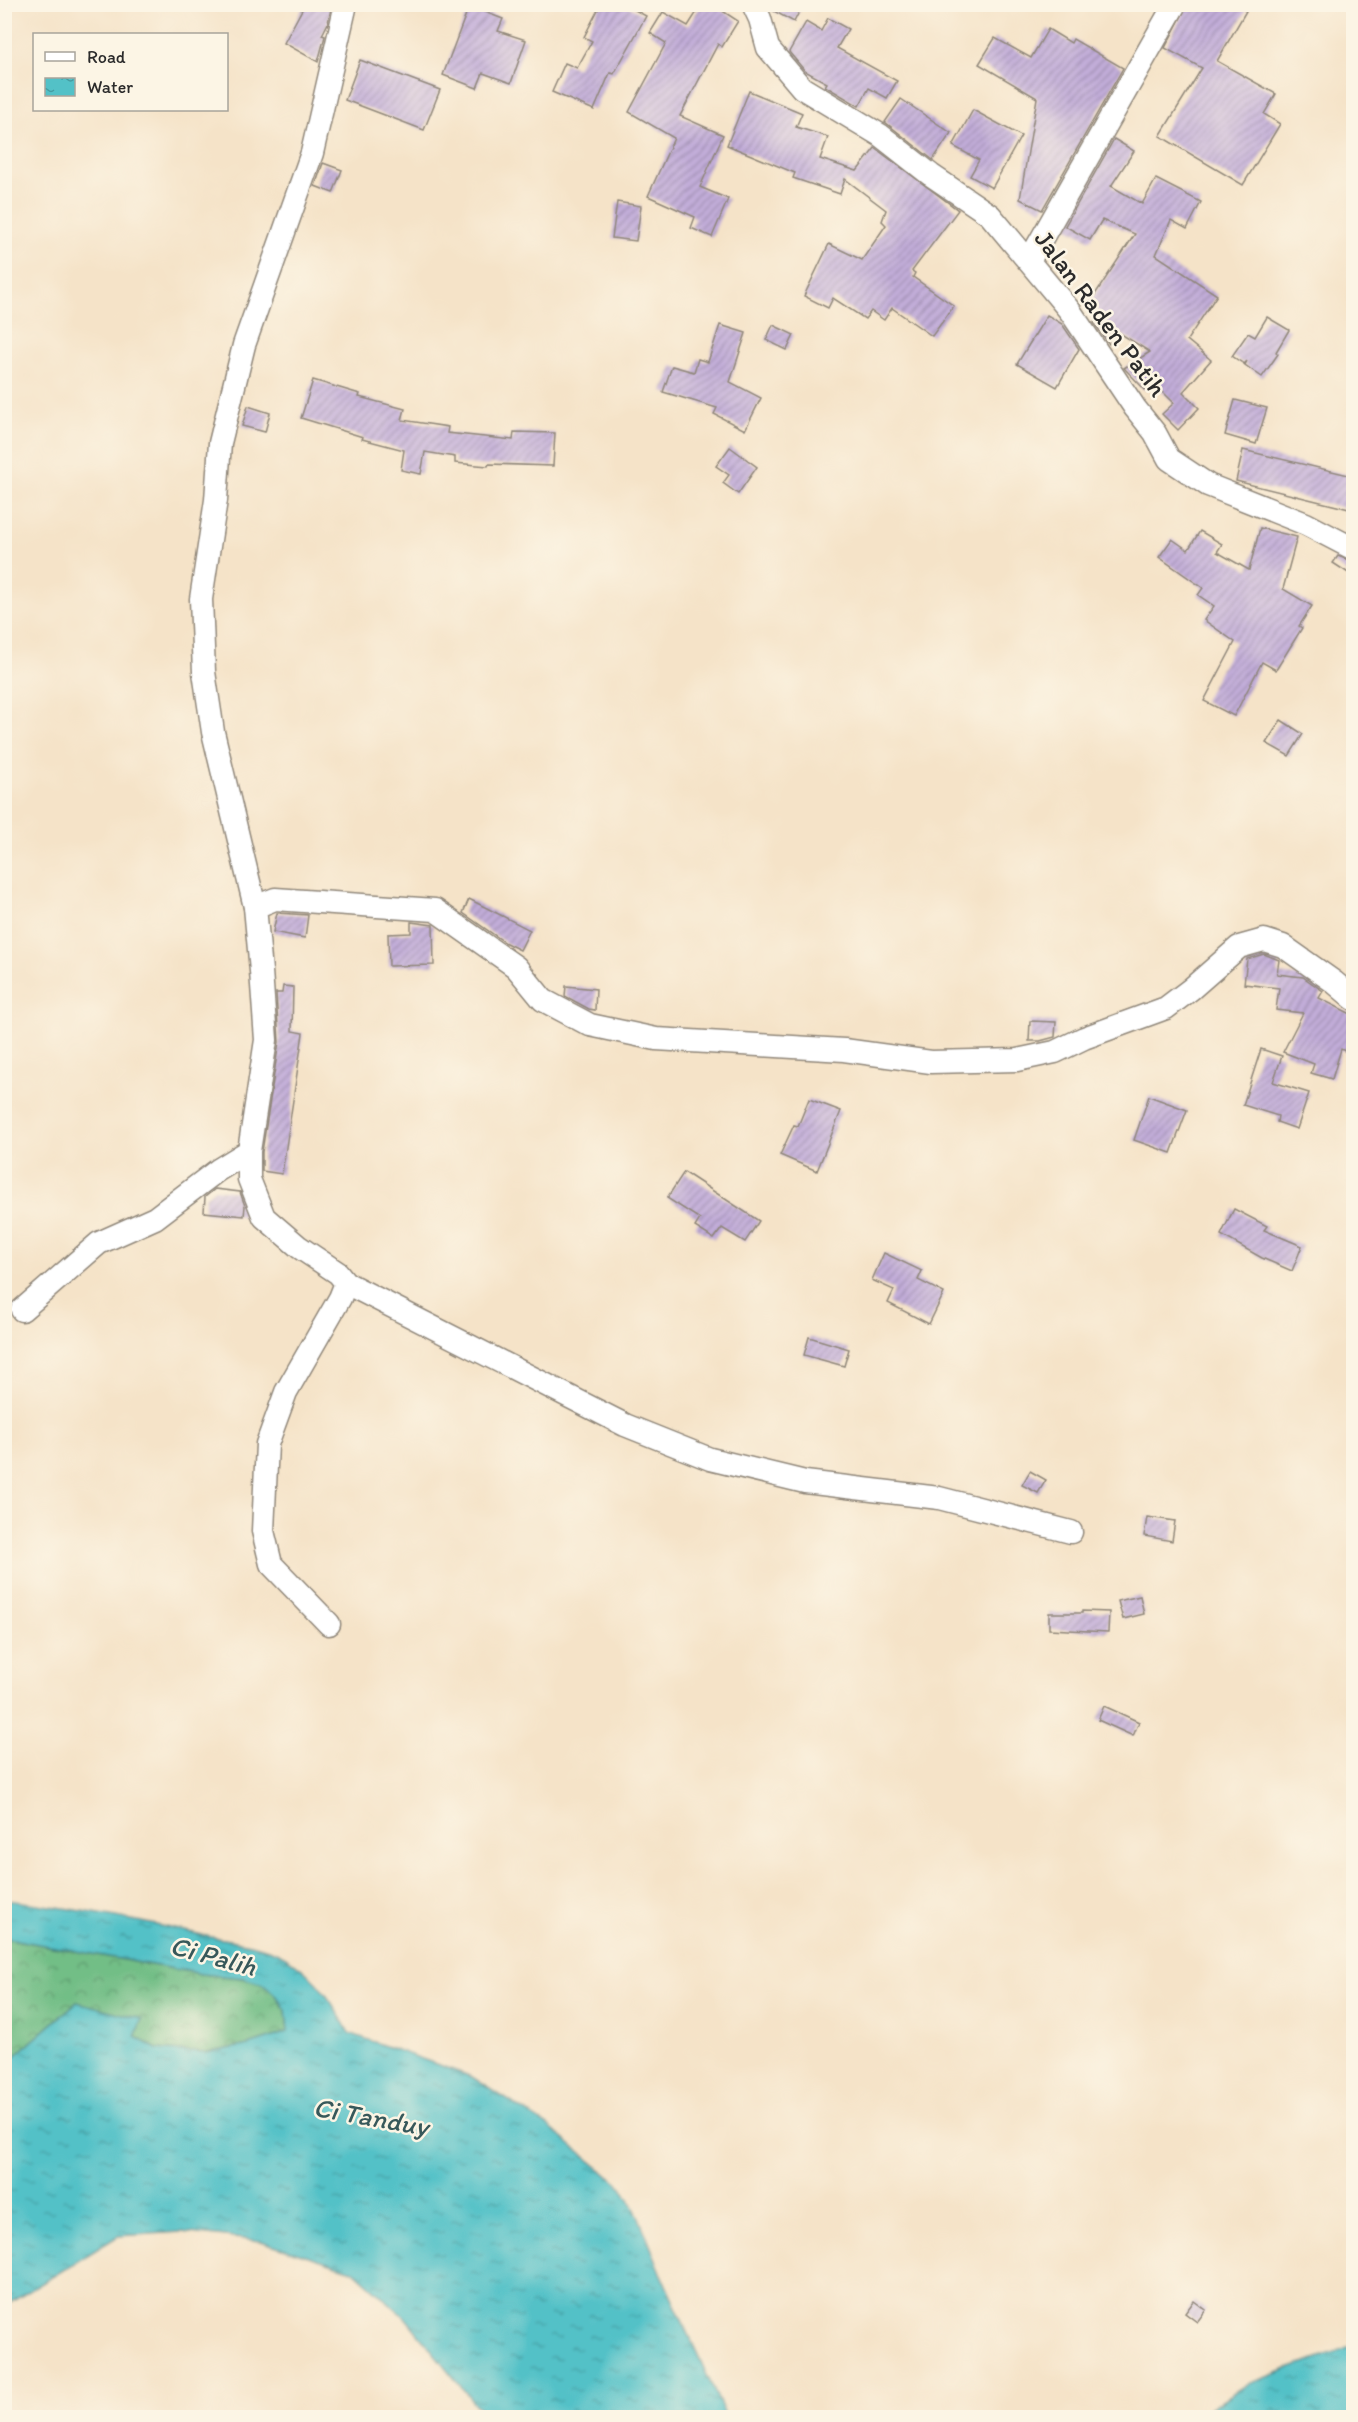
<svg xmlns="http://www.w3.org/2000/svg" width="1358" height="2422" font-family="Itim,sans-serif">
<style>
.forest{fill:url(#forest-crowns);stroke:#4e7458;stroke-width:1.5}
.water{fill:url(#water-ripples);stroke:#3f7679;stroke-width:1.5}
.building{fill:url(#building-hatch)}
.lines{fill:none;stroke-linecap:round;stroke-linejoin:round}
.minor-casing{stroke:#90877a;stroke-width:25}
.minor{stroke:#fff;stroke-width:22}
.labels{text-anchor:middle;stroke-width:5;stroke-linejoin:round;paint-order:stroke}
.street-label{font-size:26px;fill:#2b2b2b;stroke:#fcf5e5}
.water-label{font-size:27px;font-style:italic;fill:#37585a;stroke:#fcf5e5}
</style>
<defs>
<pattern id="forest-crowns" width="20" height="18" patternUnits="userSpaceOnUse" patternTransform="scale(1.5)"><rect width="20" height="18" fill="#72be86"/><path d="M2 6a3 3 0 1 1 6 0M12 15a3 3 0 1 1 6 0" fill="none" stroke="#5e9b6e"/></pattern>
<pattern id="water-ripples" width="26" height="14" patternUnits="userSpaceOnUse" patternTransform="scale(1.5)"><rect width="26" height="14" fill="#53c1c7"/><path d="M2 4q2-2 4 0t4 0M15 11q2-2 4 0t4 0" fill="none" stroke="#459da2"/></pattern>
<pattern id="building-hatch" width="6" height="6" patternUnits="userSpaceOnUse" patternTransform="scale(1.5)"><rect width="6" height="6" fill="#c2add9"/><path d="M-1 1l2-2M0 6l6-6M5 7l2-2" fill="none" stroke="#9e8db0"/></pattern>
</defs>
<rect width="100%" height="100%" fill="#fcf5e5"/>
<filter id="ink" filterUnits="userSpaceOnUse"><feTurbulence type="fractalNoise" baseFrequency=".0167" numOctaves="2"/><feDisplacementMap in="SourceGraphic" scale="12" xChannelSelector="R" yChannelSelector="G"/><feConvolveMatrix kernelMatrix="1 2 1 2 8 2 1 2 1" color-interpolation-filters="sRGB"/></filter>
<filter id="wash" filterUnits="userSpaceOnUse"><feTurbulence type="fractalNoise" baseFrequency=".008" numOctaves="4" result="noise"/><feDisplacementMap in="SourceGraphic" scale="24" xChannelSelector="R" yChannelSelector="G"/><feGaussianBlur stdDeviation="1.35" result="paint"/><feColorMatrix in="noise" values="0 0 0 0 0 0 0 0 0 0 0 0 0 0 0 0 0 1.4 0 .05"/><feComposite in="paint" operator="in"/></filter>
<g filter="url(#wash)">
<rect width="100%" height="100%" fill="#f5e3c8"/>
<polygon class="forest" points="4,1938 201,1974 243,1978 262,1984 276,1995 286,2010 288,2032 249,2045 205,2053 157,2049 135,2037 141,2020 77,2002 5,2065"/>
<g class="water">
<path d="M 5,1900 C 75,1908 142,1921 211,1937 C 238,1942 271,1945 293,1962 C 319,1980 335,2006 349,2033 L 472,2077 L 548,2126 L 622,2187 L 638,2215 L 666,2285 L 726,2417 L 490,2417 L 475,2404 L 405,2317 L 353,2270 L 261,2241 L 181,2232 L 118,2236 L 5,2306 L 5,2065 L 77,2002 L 142,2019 L 135,2037 L 157,2049 L 205,2053 L 249,2045 L 288,2032 L 286,2010 L 276,1995 L 262,1984 L 243,1978 L 201,1974 L 5,1938 Z"/>
<polygon points="1353,2345 1353,2417 1196,2417 1248,2384"/>
</g>
<g id="blocks">
<g class="building">
<polygon points="305,4 332,4 328,23 322,35 325,36 318,62 284,43"/>
<polygon points="601,4 624,4 646,16 614,74 610,73 594,110 552,92 565,63 577,68 592,41 584,37"/>
<polygon points="702,4 712,4 738,21 722,47 718,44 680,116 723,135 700,187 728,199 712,237 691,228 695,217 648,196 674,138 629,112 666,43 650,33 663,12 688,26"/>
<polygon points="768,4 803,4 794,22 770,9"/>
<polygon points="1188,4 1235,4 1246,11 1217,61 1276,94 1264,114 1280,124 1243,185 1160,136 1202,68 1165,48"/>
<polygon points="469,6 503,19 498,31 526,40 511,83 483,73 477,88 443,75"/>
<polygon points="828,18 848,29 837,48 897,81 887,98 869,88 859,106 825,86 827,83 805,71 789,52 806,22 821,31"/>
<polygon points="1048,29 1071,43 1073,39 1123,68 1042,210 1020,199 1037,98 979,64 995,38 1031,58"/>
<polygon points="360,60 440,90 424,130 345,100"/>
<polygon points="749,91 802,113 796,127 828,137 820,159 857,171 875,148 958,210 912,271 915,273 913,277 954,306 932,336 892,308 884,320 871,311 865,319 833,298 828,308 804,296 829,244 862,260 886,225 882,221 886,210 845,179 840,194 793,178 795,173 727,145"/>
<polygon points="901,99 951,133 933,160 885,122"/>
<polygon points="973,110 1021,136 992,188 970,176 979,160 953,146"/>
<polygon points="1114,139 1134,151 1111,186 1142,204 1156,179 1201,202 1187,229 1171,220 1156,255 1217,295 1187,340 1211,360 1183,392 1199,408 1178,430 1162,414 1174,403 1153,382 1145,390 1124,368 1150,352 1118,332 1109,344 1094,323 1101,313 1088,305 1135,234 1102,220 1090,240 1065,226"/>
<polygon points="323,163 342,170 333,193 315,186"/>
<polygon points="617,202 641,206 636,241 612,238"/>
<polygon points="1047,315 1062,324 1079,349 1057,387 1017,364"/>
<polygon points="1267,317 1289,330 1276,352 1278,354 1262,377 1245,365 1247,361 1244,364 1232,356 1248,333 1255,337"/>
<polygon points="720,325 746,333 730,382 761,398 745,430 714,414 717,408 663,392 672,366 694,372 698,359 708,362"/>
<polygon points="773,325 794,335 787,350 766,340"/>
<polygon points="313,380 360,394 359,397 405,409 402,420 448,427 447,433 513,440 514,432 555,433 553,466 489,464 488,466 455,463 455,457 425,452 421,474 401,470 404,450 362,439 363,437 301,418"/>
<polygon points="1235,400 1267,408 1256,444 1225,435"/>
<polygon points="248,406 270,413 265,432 242,426"/>
<polygon points="730,447 757,467 738,494 723,483 729,475 716,466"/>
<polygon points="1243,450 1353,476 1353,510 1236,481"/>
<polygon points="1260,528 1297,537 1283,589 1312,606 1299,626 1302,628 1276,670 1262,662 1234,716 1204,701 1235,642 1204,620 1214,606 1198,595 1203,588 1159,557 1172,539 1188,550 1200,531 1222,544 1217,552 1249,570"/>
<polygon points="1338,556 1353,562 1353,576 1333,563"/>
<polygon points="1281,720 1303,734 1289,756 1266,743"/>
<polygon points="469,899 530,930 520,950 506,943 463,913"/>
<polygon points="277,913 308,915 305,938 273,932"/>
<polygon points="411,922 433,925 434,965 389,966 388,934 411,933"/>
<polygon points="1264,954 1279,960 1277,974 1303,977 1323,991 1319,998 1353,1015 1353,1055 1341,1049 1332,1079 1311,1073 1314,1064 1283,1052 1303,1013 1276,1010 1279,988 1244,984 1247,959"/>
<polygon points="283,986 293,987 292,1031 303,1033 282,1174 262,1171 262,1152 279,1042 276,993 282,993"/>
<polygon points="566,986 596,989 595,1010 589,1009 565,996"/>
<polygon points="1030,1021 1056,1022 1055,1037 1040,1041 1029,1041"/>
<polygon points="1261,1049 1282,1056 1273,1082 1309,1093 1297,1129 1277,1122 1278,1116 1243,1105"/>
<polygon points="1149,1096 1187,1110 1171,1153 1134,1140"/>
<polygon points="809,1099 841,1111 817,1171 780,1155 794,1125 798,1126"/>
<polygon points="684,1172 759,1221 745,1242 722,1228 714,1239 695,1227 700,1219 667,1198"/>
<polygon points="215,1189 240,1192 245,1206 244,1216 204,1212 205,1197"/>
<polygon points="1234,1209 1267,1226 1264,1230 1302,1246 1292,1271 1262,1258 1221,1235"/>
<polygon points="884,1253 922,1271 918,1280 944,1293 929,1324 888,1303 894,1290 872,1280"/>
<polygon points="809,1337 849,1349 844,1366 804,1355"/>
<polygon points="1030,1471 1046,1480 1038,1493 1022,1485"/>
<polygon points="1147,1517 1175,1521 1172,1541 1144,1536"/>
<polygon points="1140,1596 1144,1614 1123,1619 1118,1601"/>
<polygon points="1082,1611 1109,1612 1108,1632 1049,1629 1049,1613 1082,1613"/>
<polygon points="1104,1706 1139,1722 1133,1736 1098,1720"/>
<polygon points="1194,2301 1206,2310 1197,2322 1185,2313"/>
</g>
</g>
</g>
<g filter="url(#ink)">
<use href="#blocks" fill-opacity="0" stroke="#90877a" stroke-width="1.5"/>
<g class="lines">
<defs>
<g id="minor">
<polyline points="753,4 760,19 768,48 802,88 880,135 931,175 990,215 1070,311 1135,408 1155,433 1169,459 1208,485 1306,524 1354,549"/>
<polyline points="1029,261 1175,4"/>
<polyline points="255,907 275,899 435,910 516,967 543,1000 590,1025 656,1039 844,1050 931,1062 1017,1060 1055,1052 1084,1038 1166,1008 1191,989 1239,947 1264,940 1283,946 1334,982 1354,999"/>
<polyline points="249,1151 249,1179 264,1217 299,1247 338,1273 346,1283 340,1298 286,1392 267,1444 263,1531 271,1564 329,1624"/>
<polyline points="346,1283 625,1425 710,1459 805,1482 939,1498 1071,1532"/>
<polyline points="22,1310 99,1243 155,1218 218,1170 249,1151 266,1040 261,971 255,907 213,732 204,672 201,599 216,500 220,443 244,345 312,153 346,4"/>
</g>
</defs>
<use href="#minor" class="minor-casing"/>
<use href="#minor" class="minor"/>
</g>
</g>
<g class="labels">
<g class="street-label">
<text transform="translate(1101 313) rotate(53)" y="9">Jalan Raden Patih</text>
</g>
<g class="water-label">
<text transform="translate(213 1956) rotate(15)" y="9">Ci Palih</text>
<text transform="translate(371 2117) rotate(10)" y="9">Ci Tanduy</text>
</g>
</g>
<rect width="1358" height="2422" fill="none" stroke="#fcf5e5" stroke-width="24"/>
<rect x="33" y="33" width="195" height="78" fill="#fcf5e5" stroke="#a8a49b" stroke-width="1.5"/>
<rect x="45" y="52" width="30" height="9" fill="#ffffff" stroke="#a8a49b" stroke-width="1.5"/>
<text x="87" y="63" font-size="18" fill="#2b2b2b">Road</text>
<rect x="45" y="78" width="30" height="18" fill="url(#water-ripples)" stroke="#a8a49b" stroke-width="1.5"/>
<text x="87" y="93" font-size="18" fill="#2b2b2b">Water</text>
</svg>
